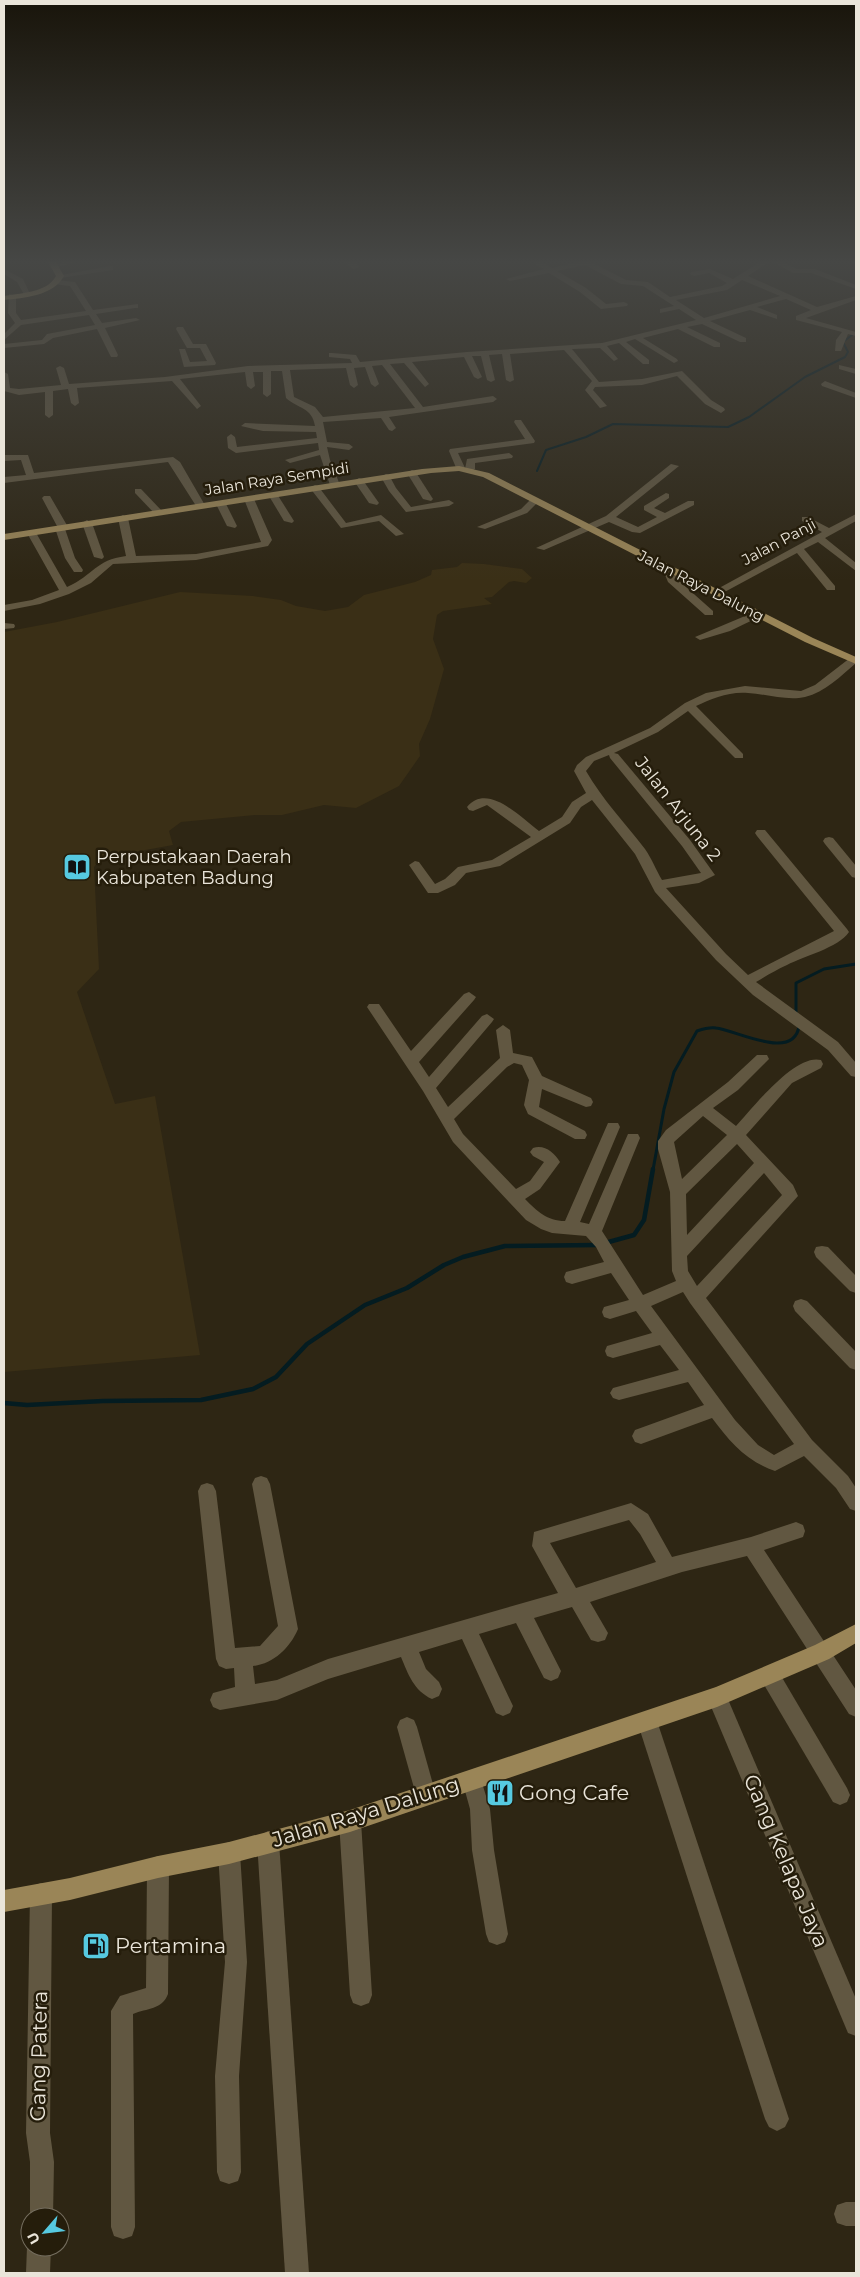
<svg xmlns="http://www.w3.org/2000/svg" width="860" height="2277" font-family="Montserrat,sans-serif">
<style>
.built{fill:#3a2f16}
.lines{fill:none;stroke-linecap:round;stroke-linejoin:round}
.stream-far2{stroke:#041c21;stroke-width:2}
.stream-far1{stroke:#041c21;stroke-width:3}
.stream{stroke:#041c21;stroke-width:4.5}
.minor{fill:#615741;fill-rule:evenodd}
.major{fill:#9a8557;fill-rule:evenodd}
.highway{fill:#b0975f;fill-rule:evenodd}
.labels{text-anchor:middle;stroke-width:5;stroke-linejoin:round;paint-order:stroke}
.far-street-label{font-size:15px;fill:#eae5da;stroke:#251d0b}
.street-label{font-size:18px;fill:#eae5da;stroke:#251d0b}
.poi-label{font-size:18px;fill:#eae5da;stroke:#251d0b;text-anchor:start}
.near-poi-label{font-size:21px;fill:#eae5da;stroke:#251d0b;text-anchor:start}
.near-street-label{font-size:21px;fill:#eae5da;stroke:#251d0b}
</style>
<rect width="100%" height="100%" fill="#2e2614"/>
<polygon class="built" points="462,563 484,564 522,569 532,578 526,583 514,581 509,582 492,597 484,598 492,604 443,611 437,615 433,639 444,669 430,719 419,744 420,756 399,786 356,808 324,805 282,815 255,815 181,822 169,831 173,845 101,858 94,867 99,969 77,992 115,1104 155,1096 200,1355 4,1372 4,632 57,622 180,592 253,596 281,600 296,606 325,611 348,607 364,595 415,582 431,575 432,570 457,567"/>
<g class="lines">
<polyline class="stream-far2" points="537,471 546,450 586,437 613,424 728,427 749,417 805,377 845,357 848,352 843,342 856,332"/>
<g class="stream-far1">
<polyline points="796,1014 796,983 824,969 856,964"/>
<path d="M 653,1170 L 664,1109 L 674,1072 L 697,1031 C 703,1029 710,1027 716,1028 C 736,1030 794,1062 799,1026"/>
</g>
<g class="stream">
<polyline points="605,1243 634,1235 644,1220 653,1169"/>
<polyline points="4,1403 27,1405 103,1401 201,1400 253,1389 276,1377 307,1344 365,1305 407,1288 444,1265 463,1257 505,1246 598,1245"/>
</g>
<g class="minor">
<polygon points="63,262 76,262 55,268 51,266"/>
<polygon points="345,262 354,262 360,267 353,269"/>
<path d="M 536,262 L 542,262 L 552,268 L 578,262 L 591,262 L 626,280 L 648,282 L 670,297 L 722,286 L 727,283 L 709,273 L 694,276 L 690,274 L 691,272 L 710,269 L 733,279 L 760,262 L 769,262 L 748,276 L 817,307 L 856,296 L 856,300 L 806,318 L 856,332 L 856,336 L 848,334 L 841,351 L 835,351 L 836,340 L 842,332 L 796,320 L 796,316 L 811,310 L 786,299 L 757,307 L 777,315 L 777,319 L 750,310 L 710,321 L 746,338 L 746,342 L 740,342 L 702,324 L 687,327 L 720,343 L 720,347 L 714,347 L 678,329 L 643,338 L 677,359 L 678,361 L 674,363 L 635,339 L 626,342 L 649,360 L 649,364 L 643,364 L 619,343 L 607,346 L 618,359 L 614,361 L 600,348 L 572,349 L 599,382 L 642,379 L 682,371 L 711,400 L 724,408 L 725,410 L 721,413 L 705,404 L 677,376 L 642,385 L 595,387 L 593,390 L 607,406 L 600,408 L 585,390 L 592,381 L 564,350 L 510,354 L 514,380 L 510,382 L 506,380 L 502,354 L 489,355 L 495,380 L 491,382 L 487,380 L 481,356 L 472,356 L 482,377 L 478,379 L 474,377 L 464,357 L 412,362 L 429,384 L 425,387 L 404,363 L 390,364 L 423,407 L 493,396 L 497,399 L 493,402 L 389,417 L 396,428 L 392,431 L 389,430 L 381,418 L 323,422 L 327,442 L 349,444 L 353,447 L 349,450 L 327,447 L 330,460 L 340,485 L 335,488 L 330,485 L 320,455 L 290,463 L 285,460 L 319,450 L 318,443 L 236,453 L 228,448 L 227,437 L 231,434 L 235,437 L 237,447 L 317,438 L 316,432 L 263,431 L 241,426 L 245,423 L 315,426 C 312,407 298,409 286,398 L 282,371 L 271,371 L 271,394 L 267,397 L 263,394 L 263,372 L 253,372 L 255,386 L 251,389 L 247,386 L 245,372 L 180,379 L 201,406 L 197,409 L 172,381 L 77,388 L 79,403 L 75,406 L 71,403 L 68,389 L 53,391 L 53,415 L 49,418 L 45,415 L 45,392 L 19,395 L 4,391 L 4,372 L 8,374 L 10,388 L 19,389 L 61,385 L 56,368 L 60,366 L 64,368 L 69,384 L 165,377 L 248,366 L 352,363 L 350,359 L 329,357 L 329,353 L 332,353 L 356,355 L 360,362 L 467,352 L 602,343 L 696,320 L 679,309 L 660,313 L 660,309 L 674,306 L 643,286 L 621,284 L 585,265 L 557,271 L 586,288 L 606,304 L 624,302 L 628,304 L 627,306 L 601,309 L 580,292 L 549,273 L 510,281 L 506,279 L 544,269 L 536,265 ZM 742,280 L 780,296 L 704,318 L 676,300 L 727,290 ZM 382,365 L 415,408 L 323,417 L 315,407 L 294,397 L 290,370 L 346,368 L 350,385 L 354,388 L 358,385 L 354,368 L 365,367 L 371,384 L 375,387 L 379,384 L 372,366 Z"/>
<polygon points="773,262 783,262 797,269 815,269 856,285 856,289 811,273 793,273"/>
<polygon points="850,262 856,262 856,265"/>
<polygon points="110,266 113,266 113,270 60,278 56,276"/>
<polygon points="4,269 23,279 31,296 25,296 17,282 4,274"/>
<polygon points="56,280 75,282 93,310 138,304 138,308 135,308 96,314 102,323 136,318 140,320 105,328 118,355 117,357 111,357 97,329 53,338 44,344 4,348 4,344 42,340 47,334 95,325 89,315 21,325 4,340 4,334 15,323 8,313 9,294 16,296 16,313 21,320 86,311 70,286 53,284 52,282"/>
<polygon points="177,327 183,327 193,344 206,344 216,363 215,365 184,367 179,349 185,349 190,362 207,361 200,348 187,348 176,329"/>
<polygon points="839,365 856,369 856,374 839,369"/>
<polygon points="825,381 856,393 856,398 822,386 821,384"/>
<polygon points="515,420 521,420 535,441 534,443 458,453 465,468 457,470 449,451 450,449 525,439 514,422"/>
<polygon points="509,453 513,456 512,458 475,463 475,469 470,472 465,469 467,459"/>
<polygon points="4,455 28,455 34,473 173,457 180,462 206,507 198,509 168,462 4,483 4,477 26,475 21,460 4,461"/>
<polygon points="671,464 679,466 616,517 638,527 657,517 644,510 644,506 666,493 669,494 669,498 654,508 665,513 688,501 694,501 694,505 640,533 632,532 609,522 544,550 536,548 606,516"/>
<polygon points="412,470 415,471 433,499 431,501 423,499 407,473"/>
<polygon points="386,474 389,475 396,488 411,507 449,500 454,503 449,506 406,512 389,491 381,477"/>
<polygon points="359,478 362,479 379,503 377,505 369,503 354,481"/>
<polygon points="315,485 318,486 346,523 381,515 404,534 396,536 379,521 341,528 310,488"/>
<polygon points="135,489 141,489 162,511 162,515 156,515 135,493"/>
<polygon points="274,493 277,494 294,521 292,523 284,521 269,496"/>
<polygon points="44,496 50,496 68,527 65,529 75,558 83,570 82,572 74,572 65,558 55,528 57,526 42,498"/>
<path d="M 249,496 L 254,499 L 272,540 L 268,546 L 196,560 L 113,564 L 91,583 L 69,594 L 40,604 L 4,611 L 4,605 L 32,600 L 59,590 L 27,533 L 29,531 L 35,531 L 67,587 C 94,575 95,560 126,556 L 118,518 L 123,515 L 128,518 L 136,556 L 196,554 L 261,542 L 244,499 Z"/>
<polygon points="531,499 539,501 527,513 485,529 477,527 521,509"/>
<polygon points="221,501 226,504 237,526 235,528 227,526 216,504"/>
<polygon points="856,514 856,521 825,538 856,563 856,571 818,542 804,549 835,586 835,590 827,590 797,553 719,595 710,593 822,532 802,521 802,517 808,517 829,528"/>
<polygon points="87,520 92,523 104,557 102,559 94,557 82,523"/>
<polygon points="668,567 672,568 677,579 713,611 713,615 705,615 668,582 663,570"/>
<polygon points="757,611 762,614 761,616 730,631 700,640 695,637"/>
<polygon points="4,623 14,624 15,626 14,628 4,629"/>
<path d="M 856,657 L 856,663 C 841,676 825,692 805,697 C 787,701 766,694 748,693 C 730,691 711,699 696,706 L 743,754 L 743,758 L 735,758 L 688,711 L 658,732 L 614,753 L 618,754 L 690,840 L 715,875 L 699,883 L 666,888 L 726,954 L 748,975 L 834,931 L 757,836 L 755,833 L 757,830 L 765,830 L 847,929 L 849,932 C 838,948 804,956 787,965 C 776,970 766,976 756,982 L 838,1042 L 856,1063 L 856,1077 L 851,1076 L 828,1050 L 753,995 L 716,960 L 655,892 L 635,854 L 592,800 L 581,807 L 570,823 L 500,866 L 466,873 L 455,885 L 438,893 L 428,893 L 409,865 L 415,861 L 419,862 L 435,884 L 445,879 L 458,867 L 492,860 L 531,837 L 487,805 L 473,811 L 469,810 L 467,807 C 488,782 521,818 539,831 L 562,817 L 572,802 L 586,793 L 574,771 L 577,765 L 586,757 L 650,728 L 685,703 L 706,693 L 745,686 L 801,691 L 815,685 L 850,658 ZM 609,755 L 610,758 L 682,846 L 701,873 L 662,880 C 656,870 652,859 645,849 C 625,823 602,799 586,771 L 594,761 Z"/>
<polygon points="829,837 833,838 856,866 856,878 852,877 825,844 823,841 825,838"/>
<path d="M 469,992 L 476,997 L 474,1000 L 419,1062 L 429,1077 L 482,1016 L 487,1014 L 494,1019 L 492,1022 L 436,1088 L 448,1107 L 500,1058 L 496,1030 L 503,1025 L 510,1030 L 513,1053 L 532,1057 L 542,1076 L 591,1098 L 593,1102 L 591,1106 L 586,1107 L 542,1089 L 539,1107 L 585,1131 L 587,1135 L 585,1139 L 575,1139 L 528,1114 L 524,1105 L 529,1080 L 522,1065 L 514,1063 L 507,1067 L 454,1119 L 463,1134 L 516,1189 L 530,1181 L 544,1162 L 533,1156 L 530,1152 L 533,1148 C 544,1144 554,1152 560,1162 L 557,1166 L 540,1189 L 525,1199 C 537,1211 547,1221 565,1221 L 608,1123 L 618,1123 L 620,1127 L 580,1222 L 589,1224 L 628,1134 L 638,1134 L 640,1138 L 602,1231 L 643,1295 L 676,1281 L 672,1271 L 670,1192 L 658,1149 L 658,1141 L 666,1130 L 728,1082 L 757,1055 L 767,1055 L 769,1059 L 738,1090 L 713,1108 L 736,1126 C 752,1109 795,1053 821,1060 L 823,1064 L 821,1068 L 792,1083 L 746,1135 L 793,1185 L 798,1196 L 706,1298 L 812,1440 L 848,1476 L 856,1488 L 856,1511 L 850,1509 L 836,1488 L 804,1456 L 775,1471 C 746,1461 730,1442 712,1418 L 641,1444 L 635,1442 L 632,1436 L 635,1430 L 704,1405 L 688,1382 L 619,1400 L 613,1398 L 610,1393 L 613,1388 L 679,1370 L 660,1345 L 613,1358 L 607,1356 L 605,1351 L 607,1346 L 652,1333 L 636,1311 L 610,1319 L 604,1317 L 602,1312 L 604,1307 L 629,1300 L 611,1273 L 572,1284 L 566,1282 L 564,1277 L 566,1272 L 604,1262 L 596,1247 L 586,1236 L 552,1233 L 541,1229 L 526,1220 L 509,1202 L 453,1142 L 423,1091 L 367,1007 L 369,1004 L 379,1004 L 411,1051 L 464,994 ZM 703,1116 L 727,1135 L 682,1179 L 674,1142 ZM 737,1144 L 754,1163 L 687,1235 L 686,1194 ZM 764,1173 L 782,1195 L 697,1286 L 688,1271 L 687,1256 ZM 683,1292 L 690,1303 L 794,1444 L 774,1455 L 758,1445 L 735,1420 L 651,1306 Z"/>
<polygon points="822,1246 828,1247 856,1276 856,1293 850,1291 816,1257 814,1252 816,1247"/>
<polygon points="801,1299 807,1301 856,1352 856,1370 850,1368 795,1311 793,1306 795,1301"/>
<path d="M 261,1476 L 267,1478 L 270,1484 L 298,1629 C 290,1648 273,1664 253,1666 L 255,1684 L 277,1680 L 328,1659 L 558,1593 L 532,1546 L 534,1532 L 631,1503 L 648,1514 L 672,1557 L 751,1537 L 796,1522 L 803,1525 L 805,1531 L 803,1537 L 764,1550 L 856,1690 L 856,1717 L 849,1714 L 747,1556 L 682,1572 L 590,1602 L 608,1633 L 605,1640 L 598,1642 L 591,1640 L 572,1607 L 534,1618 L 561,1671 L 558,1678 L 551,1681 L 544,1678 L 516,1623 L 479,1634 L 513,1706 L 510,1713 L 503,1716 L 496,1713 L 462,1639 L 419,1652 L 426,1669 L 439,1682 L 442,1689 L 439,1696 L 432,1699 C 414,1691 408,1674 401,1657 L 328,1679 L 277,1700 L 220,1710 L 213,1707 L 210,1700 L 213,1693 L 235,1687 L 234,1668 L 226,1669 L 219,1666 L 216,1659 L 198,1491 L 201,1485 L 207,1483 L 213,1485 L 216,1491 L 235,1648 L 260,1646 L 278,1626 L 252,1484 L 255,1478 ZM 629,1520 L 640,1534 L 656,1562 L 576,1588 L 550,1543 Z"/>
<polygon points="770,1666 777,1669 847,1788 850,1795 847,1802 840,1805 833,1802 763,1683 760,1676 763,1669"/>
<polygon points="717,1687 724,1690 856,1999 856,2036 848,2033 707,1697 710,1690"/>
<polygon points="647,1711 654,1714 657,1721 789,2119 785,2127 777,2131 769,2127 765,2119 637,1721 640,1714"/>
<polygon points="407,1717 414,1720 417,1727 436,1795 433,1802 426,1805 419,1802 416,1795 397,1727 400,1720"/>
<polygon points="472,1770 479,1773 490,1809 494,1850 508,1934 505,1942 497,1945 489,1942 486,1934 472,1850 470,1809 462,1780 465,1773"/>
<polygon points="350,1810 357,1814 361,1821 372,1995 369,2003 361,2006 353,2003 350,1995 339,1821 343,1814"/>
<polygon points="268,1831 275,1835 279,1842 309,2273 285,2273 257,1842 261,1835"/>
<polygon points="229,1842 237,1845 240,1853 247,1962 239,2076 241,2172 238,2181 229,2184 220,2181 217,2172 215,2076 225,1962 218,1853 221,1845"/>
<path d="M 158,1856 L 166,1859 L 169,1867 L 168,1994 C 162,2010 147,2008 133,2014 L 135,2227 L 132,2236 L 123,2239 L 114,2236 L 111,2227 L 111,2011 L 120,1996 L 146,1988 L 147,1867 L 150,1859 Z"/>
<polygon points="41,1883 49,1886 52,1894 50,2133 54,2162 53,2217 30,2217 30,2220 30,2162 26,2133 30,1894 33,1886"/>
<polygon points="846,2202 856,2202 856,2226 846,2226 837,2223 834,2214 837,2205"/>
<polygon points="30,2239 30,2247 51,2247 50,2273 26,2273 27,2247"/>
</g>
<g class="major">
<polygon points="459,466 489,473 813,638 856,657 856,664 805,642 483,477 459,471 431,473 4,540 4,534 422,469"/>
<polygon points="856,1624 856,1643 829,1659 717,1707 350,1832 229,1864 158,1878 70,1900 4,1912 4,1890 70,1878 158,1856 229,1842 350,1810 716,1687 815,1645"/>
</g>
<path class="highway" d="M 48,262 L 56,262 L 64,276 C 53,296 24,298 4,300 L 4,296 C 20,293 47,293 56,276 Z"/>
</g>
<linearGradient id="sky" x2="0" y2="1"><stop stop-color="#19150b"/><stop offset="0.45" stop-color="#464745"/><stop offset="1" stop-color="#464745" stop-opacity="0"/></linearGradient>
<rect width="860" height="581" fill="url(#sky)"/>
<defs>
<symbol id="library-square" viewBox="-11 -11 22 22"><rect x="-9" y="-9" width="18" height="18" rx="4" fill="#56c9e0" stroke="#251d0b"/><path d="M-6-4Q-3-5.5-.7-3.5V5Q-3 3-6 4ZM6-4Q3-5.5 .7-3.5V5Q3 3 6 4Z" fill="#111"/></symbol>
<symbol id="restaurant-square" viewBox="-11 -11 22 22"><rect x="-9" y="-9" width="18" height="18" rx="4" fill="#56c9e0" stroke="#251d0b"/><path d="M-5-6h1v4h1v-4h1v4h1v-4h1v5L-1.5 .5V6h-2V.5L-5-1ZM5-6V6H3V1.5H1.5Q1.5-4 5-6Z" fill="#111"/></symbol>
<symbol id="fuel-square" viewBox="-11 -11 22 22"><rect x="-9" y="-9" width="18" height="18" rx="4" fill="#56c9e0" stroke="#251d0b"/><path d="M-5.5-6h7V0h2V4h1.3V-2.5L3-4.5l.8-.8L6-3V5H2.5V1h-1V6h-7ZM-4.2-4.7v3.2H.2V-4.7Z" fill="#111"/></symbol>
</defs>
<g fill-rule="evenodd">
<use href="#library-square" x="61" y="851" width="32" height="32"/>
<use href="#restaurant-square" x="484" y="1777" width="32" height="32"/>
<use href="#fuel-square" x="80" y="1930" width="32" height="32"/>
</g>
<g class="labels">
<g class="far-street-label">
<text transform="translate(277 479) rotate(-9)" y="5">Jalan Raya Sempidi</text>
<text transform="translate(779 542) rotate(-28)" y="5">Jalan Panji</text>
<text transform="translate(701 586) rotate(27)" y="5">Jalan Raya Dalung</text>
</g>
<g class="street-label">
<text transform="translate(678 809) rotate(52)" y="6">Jalan Arjuna 2</text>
</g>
<g class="poi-label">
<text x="96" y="863">Perpustakaan Daerah<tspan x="96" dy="21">Kabupaten Badung</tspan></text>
</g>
<g class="near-poi-label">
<text x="519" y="1800">Gong Cafe</text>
<text x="115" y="1953">Pertamina</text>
</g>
<g class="near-street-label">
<text transform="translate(366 1812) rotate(-17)" y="7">Jalan Raya Dalung</text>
<text transform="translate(786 1861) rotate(67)" y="7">Gang Kelapa Jaya</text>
<text transform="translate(39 2056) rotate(-89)" y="7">Gang Patera</text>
</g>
</g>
<rect width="860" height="2277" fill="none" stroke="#eae5da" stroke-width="10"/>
<g transform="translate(45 2232) rotate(242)"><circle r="24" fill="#251d0b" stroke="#746d5e"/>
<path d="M0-4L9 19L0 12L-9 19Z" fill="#56c9e0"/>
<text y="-8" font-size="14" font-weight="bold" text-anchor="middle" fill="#eae5da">U</text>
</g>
</svg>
